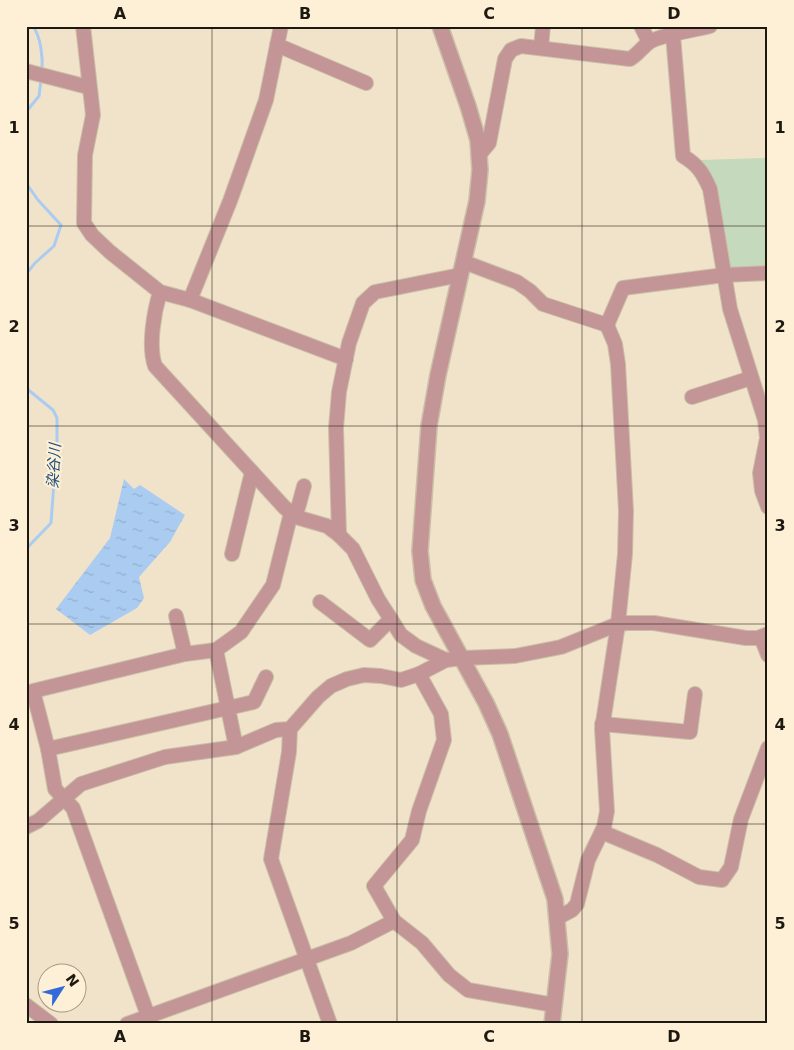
<svg xmlns="http://www.w3.org/2000/svg" width="794" height="1050" font-family="'DejaVu Sans','Noto Sans JP',sans-serif">
<style>
.park{fill:#c5d9bc}
.water{fill:url(#water-ripples)}
.lines{fill:none;stroke-linecap:round;stroke-linejoin:round}
.stream{stroke:#abccf1;stroke-width:3}
.minor-casing{stroke:#cbbfa8;stroke-width:16}
.tertiary-casing{stroke:#cbbfa8;stroke-width:18}
.minor{stroke:#c39596;stroke-width:14}
.tertiary{stroke:#c39596;stroke-width:15}
.grid{fill:none;stroke:#1e1910;stroke-width:1;stroke-opacity:0.55}
.labels{text-anchor:middle;stroke-width:4;stroke-linejoin:round;paint-order:stroke}
.water-label{font-size:15px;font-style:italic;fill:#204e7d;stroke:#fef0d6}
.neatline{fill:none;stroke:#1e1910;stroke-width:2}
.grid-label{font-size:16px;text-anchor:middle;font-weight:bold;fill:#1e1910}
</style>
<defs>
<pattern id="water-ripples" width="26" height="14" patternUnits="userSpaceOnUse" patternTransform="scale(1.25)"><rect width="26" height="14" fill="#abccf1"/><path d="M2 4q2-2 4 0t4 0M15 11q2-2 4 0t4 0" fill="none" stroke="#93afce"/></pattern>
</defs>
<rect width="100%" height="100%" fill="#f1e3c9"/>
<polygon class="park" points="768,158 768,268 733,270 729,264 715,190 700,160"/>
<polygon class="water" points="124,479 134,489 140,485 185,515 170,542 139,577 144,598 137,608 90,635 56,609 110,538"/>
<g class="lines">
<g class="stream">
<path d="M 33,26 C 41,38 43,57 42,71"/>
<polyline points="26,112 39,96 41,80"/>
<polyline points="26,183 38,200 61,225 54,246 35,263 26,274"/>
<polyline points="26,388 53,410 57,418 57,441 51,523 26,549"/>
</g>
<defs>
<g id="minor">
<polyline points="83,26 93,115 85,155 84,223 92,235 110,252 160,292 190,300 346,359"/>
<polyline points="641,26 649,42"/>
<path d="M 673,35 L 683,156 C 698,165 703,173 710,189 L 730,309 L 765,420 L 767,438 L 760,473 L 762,491 L 768,507"/>
<polyline points="277,45 366,83"/>
<polyline points="541,48 543,26"/>
<polyline points="26,71 88,87"/>
<path d="M 479,155 L 489,143 L 505,59 L 511,50 L 521,46 L 630,59 C 637,55 642,48 648,43 C 658,35 696,30 710,26"/>
<polyline points="464,262 517,282 530,291 543,304 607,325 623,288 724,275 768,273"/>
<path d="M 160,292 C 154,312 148,346 155,366 L 284,507 L 296,517 L 327,526 L 339,535 L 336,428 L 339,392 L 349,343 L 363,303 L 375,292 L 460,275"/>
<polyline points="190,300 230,201 266,100 281,26"/>
<polyline points="692,397 751,378"/>
<polyline points="339,535 353,549 378,599 401,635 416,646 446,660"/>
<polyline points="232,554 252,472"/>
<polyline points="320,602 370,640 391,619"/>
<polyline points="176,616 185,654"/>
<polyline points="761,637 768,655"/>
<polyline points="216,650 241,632 273,585 291,513 298,508 304,486"/>
<polyline points="419,674 441,714 444,740 419,811 412,840 374,886 394,921 422,943 449,975 468,990 554,1005"/>
<polyline points="602,724 690,732 695,694"/>
<polyline points="48,749 254,702 266,677"/>
<polyline points="26,827 38,821 81,784 165,757 236,747 276,730 290,729"/>
<polyline points="602,832 657,855 699,877 722,880 731,867 741,819 768,748"/>
<polyline points="557,918 572,910 577,904 588,860 604,827 607,811 602,729 618,624 625,554 626,511 618,364 615,344 607,325"/>
<polyline points="26,1005 51,1024"/>
<polyline points="127,1024 351,943 394,921"/>
<polyline points="151,1024 73,808 55,789 48,749 33,691 185,654 216,650 236,747"/>
<polyline points="330,1024 271,859 289,752 290,729 318,697 331,686 347,679 364,675 381,676 401,680 419,674 446,660 463,658 515,656 561,647 618,624 628,623 654,623 746,638 758,638 768,634"/>
</g>
<polyline id="tertiary" points="440,26 468,106 478,140 480,170 477,201 438,375 429,426 420,551 423,580 433,606 486,703 500,734 555,899 560,954 552,1024"/>
</defs>
<use href="#minor" class="minor-casing"/>
<use href="#tertiary" class="tertiary-casing"/>
<use href="#minor" class="minor"/>
<use href="#tertiary" class="tertiary"/>
</g>
<path class="grid" d="M 212,26 L 212,1024M 397,26 L 397,1024M 582,26 L 582,1024M 26,226 L 768,226M 26,426 L 768,426M 26,624 L 768,624M 26,824 L 768,824"/>
<g class="labels">
<g class="water-label">
<text transform="translate(54 466) rotate(-87)" y="5">染谷川</text>
</g>
</g>
<rect width="794" height="1050" fill="none" stroke="#fef0d6" stroke-width="55"/>
<g transform="translate(62 988) rotate(54)"><circle r="24" fill="#fef0d6" stroke="#a49a87"/>
<path d="M0-4L9 19L0 12L-9 19Z" fill="#326bd9"/>
<text y="-8" font-size="14" font-weight="bold" text-anchor="middle" fill="#1e1910">N</text>
</g>
<rect x="28" y="28" width="738" height="994" class="neatline"/>
<g class="grid-label">
<text x="120" y="19">A</text>
<text x="305" y="19">B</text>
<text x="489" y="19">C</text>
<text x="674" y="19">D</text>
<text x="14" y="133">1</text>
<text x="780" y="133">1</text>
<text x="14" y="332">2</text>
<text x="780" y="332">2</text>
<text x="14" y="531">3</text>
<text x="780" y="531">3</text>
<text x="14" y="730">4</text>
<text x="780" y="730">4</text>
<text x="14" y="929">5</text>
<text x="780" y="929">5</text>
<text x="120" y="1042">A</text>
<text x="305" y="1042">B</text>
<text x="489" y="1042">C</text>
<text x="674" y="1042">D</text>
</g>
</svg>
